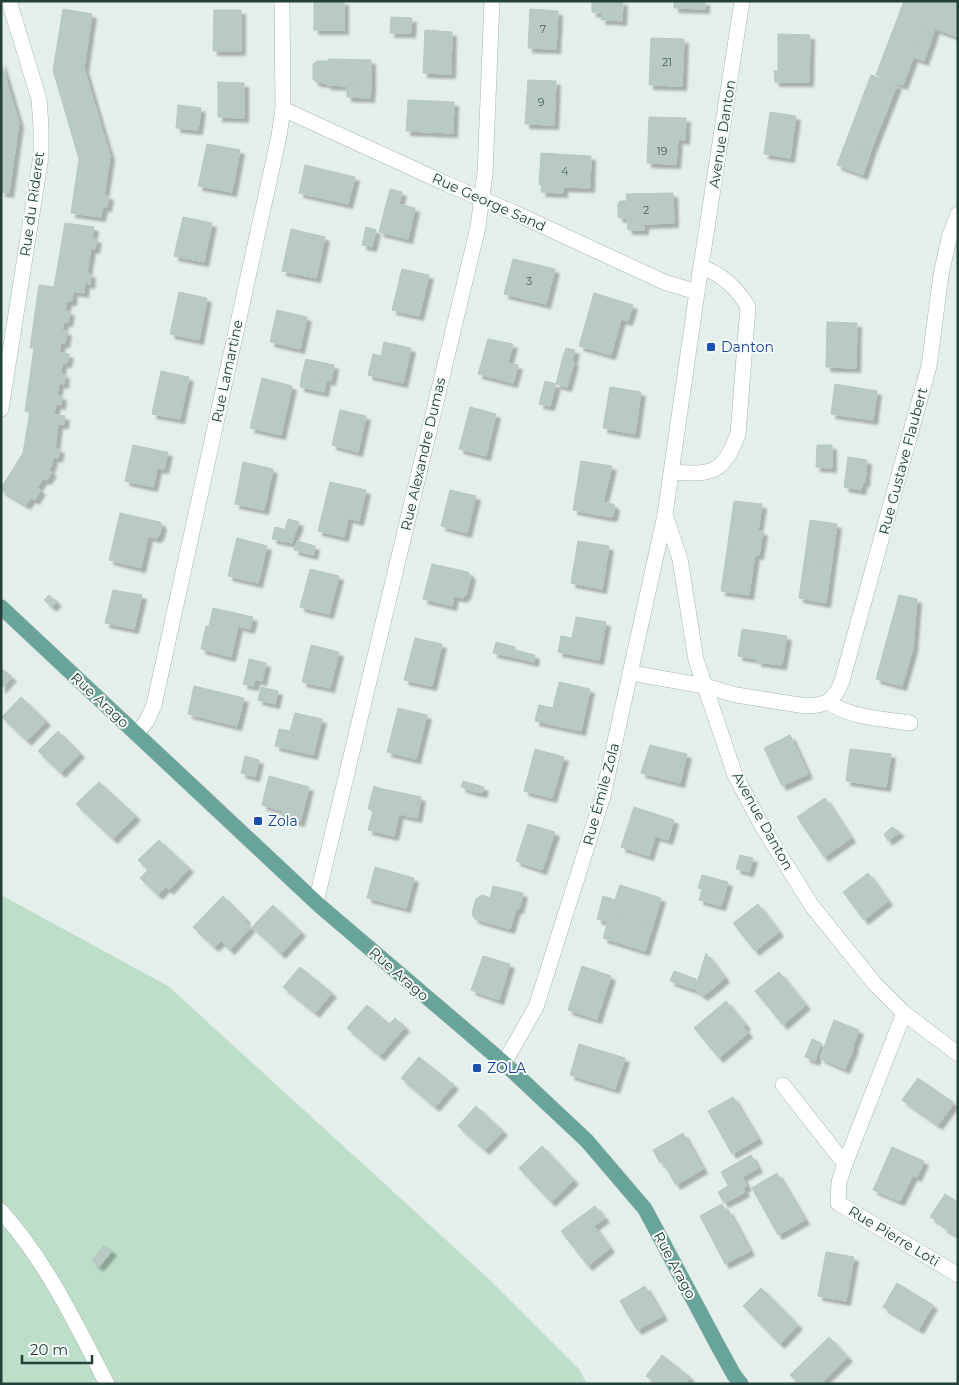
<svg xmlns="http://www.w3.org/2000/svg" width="959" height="1385" font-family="Montserrat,sans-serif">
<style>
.green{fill:#bddfc9}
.building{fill:#b9c9c3;stroke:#b6c8c2;filter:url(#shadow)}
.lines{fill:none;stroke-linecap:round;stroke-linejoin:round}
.minor-casing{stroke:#a6b6b2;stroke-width:16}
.major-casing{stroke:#c1cac8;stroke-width:16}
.minor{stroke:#fff;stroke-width:15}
.major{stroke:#68a499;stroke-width:15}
.transit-dot{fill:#1a4fb4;stroke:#f5faf8;stroke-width:2}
.labels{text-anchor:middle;stroke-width:4;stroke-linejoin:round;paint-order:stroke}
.number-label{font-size:11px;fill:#48625c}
.street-label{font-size:14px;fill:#23403a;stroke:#f5faf8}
.transit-label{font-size:14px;fill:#164399;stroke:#f5faf8;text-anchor:start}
</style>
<defs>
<filter id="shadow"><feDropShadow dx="4.5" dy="4.5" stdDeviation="1" flood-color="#0004"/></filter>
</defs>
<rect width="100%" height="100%" fill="#e4eeea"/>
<polygon class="green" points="1,895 168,986 491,1281 579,1369 587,1384 1,1384"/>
<g class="building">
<rect x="314" y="1" width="30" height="29"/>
<polygon points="592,1 612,1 611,20 601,20 602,13 592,12"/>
<polygon points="612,1 623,1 622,21 611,20"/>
<polygon points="674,1 705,1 705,9 674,8"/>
<polygon points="904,1 958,3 958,37 925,25 903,85 876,75"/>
<polygon points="63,9 92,14 84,68 110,156 104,195 109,196 107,207 103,207 101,217 71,213 79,159 53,70"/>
<polygon points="530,9 558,11 556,49 528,48"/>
<polygon points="214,10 241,10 241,51 213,51"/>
<polygon points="391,17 412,18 411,33 390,33"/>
<polygon points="925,25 935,29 924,61 913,57"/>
<polygon points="425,30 452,32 451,74 423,73"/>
<polygon points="778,34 810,35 809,82 775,82 774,71 778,71"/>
<polygon points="651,38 684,39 682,86 649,85"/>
<polygon points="328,59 371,60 371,87 327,85 327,83 316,82 313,79 313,64 317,61 328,61"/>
<polygon points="1,62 19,123 9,193 1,192"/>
<polygon points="871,75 897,85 871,150 846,141"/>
<polygon points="528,80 556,81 554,125 525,124"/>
<polygon points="218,82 244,83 244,118 218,117"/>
<polygon points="347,86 371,87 370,98 347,97"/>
<polygon points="408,100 454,102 453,133 406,131"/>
<polygon points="178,105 201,108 198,130 176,128"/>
<polygon points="770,112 796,116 790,158 764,154"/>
<polygon points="649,117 686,118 685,140 678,139 676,164 647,163"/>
<polygon points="846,141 871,150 863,175 837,165"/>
<polygon points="207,144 240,150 232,192 198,186"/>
<polygon points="541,153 591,156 590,188 563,187 563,193 541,192 542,185 539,185"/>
<polygon points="305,165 355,177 348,204 299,193"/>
<polygon points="390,189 402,192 399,204 415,208 408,239 379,232"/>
<polygon points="673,193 674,223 644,224 644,230 628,230 627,218 621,218 618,217 618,204 620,201 627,201 626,194"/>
<polygon points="183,217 212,223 204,262 174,256"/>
<polygon points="65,223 94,227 92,238 97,239 95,249 91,248 87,273 91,274 90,284 85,283 84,293 73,291 72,301 67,301 65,311 70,311 68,322 64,322 62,331 67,331 65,343 61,343 59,352 69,354 67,363 62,363 61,374 65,374 64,384 59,383 57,395 62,396 61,405 56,404 54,414 65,416 64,424 58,424 55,448 60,449 58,458 53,457 52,464 49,470 52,472 47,480 43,479 37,488 41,490 35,500 31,498 26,505 1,490 1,488 23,453 30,412 25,411 34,348 30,348 39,285 54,287"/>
<polygon points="366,227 376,230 372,247 362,245"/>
<polygon points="291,229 325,237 316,278 282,271"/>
<polygon points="513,259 555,269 546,304 504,294"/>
<polygon points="402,269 429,275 419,316 392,310"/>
<polygon points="179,292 207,298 199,340 170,334"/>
<polygon points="594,293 633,305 628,321 621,319 611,355 579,346"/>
<polygon points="277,310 307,317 300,349 270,342"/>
<polygon points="827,322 857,323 856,368 826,367"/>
<polygon points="488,339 513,344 508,363 518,365 513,383 478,374"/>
<polygon points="384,342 411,348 403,383 368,375 373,354 381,356"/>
<polygon points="566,348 575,350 572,361 562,360"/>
<polygon points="306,359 334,365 331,381 302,374"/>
<polygon points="562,360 574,362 567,387 556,384"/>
<polygon points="161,371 189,377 180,419 152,414"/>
<polygon points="302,374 326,380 324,392 300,387"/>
<polygon points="262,378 292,386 281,435 250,428"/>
<polygon points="545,381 556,384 550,406 539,404"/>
<polygon points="835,384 877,391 873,420 831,414"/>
<polygon points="610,387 641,392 635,434 603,428"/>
<polygon points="470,407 496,414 486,456 459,449"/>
<polygon points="340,410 366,416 358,452 332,445"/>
<polygon points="133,445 161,451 153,487 125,481"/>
<polygon points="817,445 832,445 832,468 816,467"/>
<polygon points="161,451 168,452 164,469 157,468"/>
<polygon points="848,457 867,460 865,482 863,482 861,490 844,487"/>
<polygon points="581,461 612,466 603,502 613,504 615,506 613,516 610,517 573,510"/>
<polygon points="243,462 273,469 264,510 235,504"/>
<polygon points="330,482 366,490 359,521 348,518 344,537 318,531"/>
<polygon points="450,490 476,496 467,533 441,526"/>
<polygon points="734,501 762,504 758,531 763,531 759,555 727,550"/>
<polygon points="120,513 160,522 162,525 159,536 156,538 148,536 141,568 109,560"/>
<polygon points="288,519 299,522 296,532 285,530"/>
<polygon points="810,520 837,524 831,567 804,563"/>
<polygon points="275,527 295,532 292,543 272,539"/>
<polygon points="237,538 267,546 258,583 228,576"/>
<polygon points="297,541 315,546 313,555 294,550"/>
<polygon points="578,541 609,546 602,589 571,583"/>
<polygon points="727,550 755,554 749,595 721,591"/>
<polygon points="804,563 831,567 826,603 799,598"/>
<polygon points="432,564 468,572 471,576 466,595 462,598 454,596 452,606 423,599"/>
<polygon points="310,569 339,576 329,614 300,607"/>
<polygon points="113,590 142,595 134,629 105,623"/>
<polygon points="49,595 57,602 52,607 44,600"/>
<polygon points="899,595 917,599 913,648 902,686 876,679"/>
<polygon points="213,608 253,617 250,629 238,626 231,657 201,649 206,626 209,626"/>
<polygon points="576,617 606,622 599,660 558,652 561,636 572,638"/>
<polygon points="742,629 787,636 782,665 757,662 758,659 738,656"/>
<polygon points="415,638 442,644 432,686 404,680"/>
<polygon points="496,642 515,647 513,657 493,653"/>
<polygon points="311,645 339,652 330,688 302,682"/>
<polygon points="515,650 535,655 534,662 513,657"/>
<polygon points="249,659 266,663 262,681 245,677"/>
<polygon points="1,668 12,677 1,689"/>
<polygon points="245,677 255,679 254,686 243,684"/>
<polygon points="559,682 590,689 581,731 535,721 539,705 553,708"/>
<polygon points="194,686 244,698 237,726 188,714"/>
<polygon points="261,687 278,691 275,704 258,700"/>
<polygon points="21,697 46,721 27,741 2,717"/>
<polygon points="398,708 427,715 416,759 387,752"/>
<polygon points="295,713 322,719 313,755 275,746 279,729 290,731"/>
<polygon points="58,731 80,753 61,773 38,751"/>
<polygon points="790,735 808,774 782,786 764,748"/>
<polygon points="650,745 687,754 680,783 641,773"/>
<polygon points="535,749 564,757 552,798 524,791"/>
<polygon points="850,749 891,754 886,787 846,781"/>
<polygon points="245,756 259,760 255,777 241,773"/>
<polygon points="269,776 309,787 300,822 282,817 283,811 262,805"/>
<polygon points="463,781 474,784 472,791 461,787"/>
<polygon points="99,782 136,816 113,839 76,804"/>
<polygon points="474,784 484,787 482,793 472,791"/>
<polygon points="374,786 379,788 373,811 368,809"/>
<polygon points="379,788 421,797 417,818 399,814 394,836 368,830"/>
<polygon points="825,798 851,838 824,857 797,817"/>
<polygon points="634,807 674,820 668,840 655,836 649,856 621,847"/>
<polygon points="528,824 555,832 542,870 516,861"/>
<polygon points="892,827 900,832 888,841 884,834"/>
<polygon points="159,840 189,868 169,890 166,887 158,895 140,878 148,870 138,860"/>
<polygon points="740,855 753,858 749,872 736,869"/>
<polygon points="375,867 414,878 406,908 367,898"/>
<polygon points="868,873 888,901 864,920 843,892"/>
<polygon points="702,875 728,882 724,896 698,888"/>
<polygon points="620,885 661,898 653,925 600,908 603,896 615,900"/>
<polygon points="493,886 523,893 519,909 516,909 510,929 475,919 473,916 472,913 476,899 482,895 490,898"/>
<polygon points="702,890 724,896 721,906 699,900"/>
<polygon points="223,896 246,919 244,921 251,927 230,950 221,941 214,947 193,927"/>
<polygon points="758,904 779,932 755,951 733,923"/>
<polygon points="273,905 278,910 258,932 252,927"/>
<polygon points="600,908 653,925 645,951 603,938 608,922 597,919"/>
<polygon points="278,910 301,932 281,954 258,932"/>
<polygon points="706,953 725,978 711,990 700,973"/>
<polygon points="483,956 510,964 499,1000 471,990"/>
<polygon points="582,966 611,976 597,1019 568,1010"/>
<polygon points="300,967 332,993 315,1013 283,987"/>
<polygon points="674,971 696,979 693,989 670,981"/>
<polygon points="779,972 806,1005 783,1025 755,991"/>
<polygon points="700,973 711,990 703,996 694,989"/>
<polygon points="726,1001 746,1025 743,1027 748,1033 719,1058 694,1028"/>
<polygon points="367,1005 389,1024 395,1018 405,1027 380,1056 347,1028"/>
<polygon points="834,1020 859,1030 853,1046 854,1047 845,1069 820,1058"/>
<polygon points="812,1039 821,1043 815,1061 805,1057"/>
<polygon points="579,1044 625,1058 615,1089 570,1075"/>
<polygon points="419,1057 454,1085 435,1107 401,1078"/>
<polygon points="918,1078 954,1103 938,1125 902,1100"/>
<polygon points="733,1097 758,1139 732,1154 708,1111"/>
<polygon points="476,1106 503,1131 485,1150 458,1126"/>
<polygon points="683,1133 703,1169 676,1185 662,1161 660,1163 653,1150"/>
<polygon points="542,1146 574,1180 551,1202 519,1168"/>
<polygon points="892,1147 924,1161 917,1177 913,1175 900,1201 873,1190"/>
<polygon points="751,1155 758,1168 728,1185 721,1172"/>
<polygon points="777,1173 805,1220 778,1235 752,1188"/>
<polygon points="742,1177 747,1186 743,1188 745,1192 736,1197 729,1185"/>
<polygon points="729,1185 736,1197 724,1203 718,1192"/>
<polygon points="945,1194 958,1202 958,1236 942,1227 944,1225 930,1217"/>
<polygon points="722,1204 726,1211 728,1210 750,1251 725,1264 700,1216"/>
<polygon points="595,1206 605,1218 594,1226 610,1248 588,1266 561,1231"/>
<polygon points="104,1245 112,1251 99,1267 92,1261"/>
<polygon points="826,1252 854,1257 846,1301 818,1296"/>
<polygon points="897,1283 933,1305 919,1329 883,1307"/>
<polygon points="645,1286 663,1316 637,1330 620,1301"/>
<polygon points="761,1288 798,1325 780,1344 743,1306"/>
<polygon points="829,1337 848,1357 820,1384 799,1384 790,1375"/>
<polygon points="662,1355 690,1377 685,1384 656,1384 646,1376"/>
</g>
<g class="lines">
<defs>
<g id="minor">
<polyline points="742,1 697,292 665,515 680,559 696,660 735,775 762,826 812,906 874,983 904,1013 958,1054"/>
<polyline points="283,109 447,184 515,213 664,282 697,292"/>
<polyline points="1,409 41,156 41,127 39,99 9,1"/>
<path d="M 672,472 C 712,475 723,474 738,434 L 748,307 C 737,288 722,274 701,267"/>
<polyline points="631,673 705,686 736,695 806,706 818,705 828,702 837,692 842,681 929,366 941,275 949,238 958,214"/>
<path d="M 828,702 C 851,718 883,719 910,723"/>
<polyline points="136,734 147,721 154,705 279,136 283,109 282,1"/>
<polyline points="316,902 478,227 485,173 492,1"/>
<polyline points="504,1063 536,1007 603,796 665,515"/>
<polyline points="783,1085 845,1164 839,1182 838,1203 958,1275"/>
<polyline points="845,1164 904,1013"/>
<path d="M 1,1211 C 46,1261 76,1324 107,1384"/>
</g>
<polyline id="major" points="1,607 320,906 504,1063 587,1141 645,1209 718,1346 734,1375 741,1384"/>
</defs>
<use href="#minor" class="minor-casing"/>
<use href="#major" class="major-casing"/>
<use href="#minor" class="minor"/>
<use href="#major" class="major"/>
</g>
<g class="transit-dot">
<rect x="706" y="342" width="10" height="10" rx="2.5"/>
<rect x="253" y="816" width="10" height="10" rx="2.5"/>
<rect x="472" y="1063" width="10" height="10" rx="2.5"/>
</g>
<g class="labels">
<g class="number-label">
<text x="543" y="33">7</text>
<text x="667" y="66">21</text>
<text x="541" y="106">9</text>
<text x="662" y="155">19</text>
<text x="565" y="175">4</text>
<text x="646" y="214">2</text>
<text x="529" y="285">3</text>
</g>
<g class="street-label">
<text transform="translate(722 134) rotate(-81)" y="5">Avenue Danton</text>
<text transform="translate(489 202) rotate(24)" y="5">Rue George Sand</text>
<text transform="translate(32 204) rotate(-82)" y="5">Rue du Rideret</text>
<text transform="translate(227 371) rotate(-78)" y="5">Rue Lamartine</text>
<text transform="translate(423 454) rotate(-77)" y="5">Rue Alexandre Dumas</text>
<text transform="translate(903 461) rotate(-75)" y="5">Rue Gustave Flaubert</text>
<text transform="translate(100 700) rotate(43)" y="5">Rue Arago</text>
<text transform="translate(601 794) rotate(-75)" y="5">Rue Émile Zola</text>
<text transform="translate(763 821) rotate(61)" y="5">Avenue Danton</text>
<text transform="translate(399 974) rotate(41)" y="5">Rue Arago</text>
<text transform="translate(894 1236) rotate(31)" y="5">Rue Pierre Loti</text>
<text transform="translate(675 1265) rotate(62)" y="5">Rue Arago</text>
</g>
<g class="transit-label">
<text x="721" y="352">Danton</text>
<text x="268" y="826">Zola</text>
<text x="487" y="1073">ZOLA</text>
</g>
</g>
<rect width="959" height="1385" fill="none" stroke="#23403a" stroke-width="5"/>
<path d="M22 1355v8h70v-8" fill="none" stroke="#23403a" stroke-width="2.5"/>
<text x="30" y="1355" font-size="15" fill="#23403a" stroke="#f5faf8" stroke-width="4" paint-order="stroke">20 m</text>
</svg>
